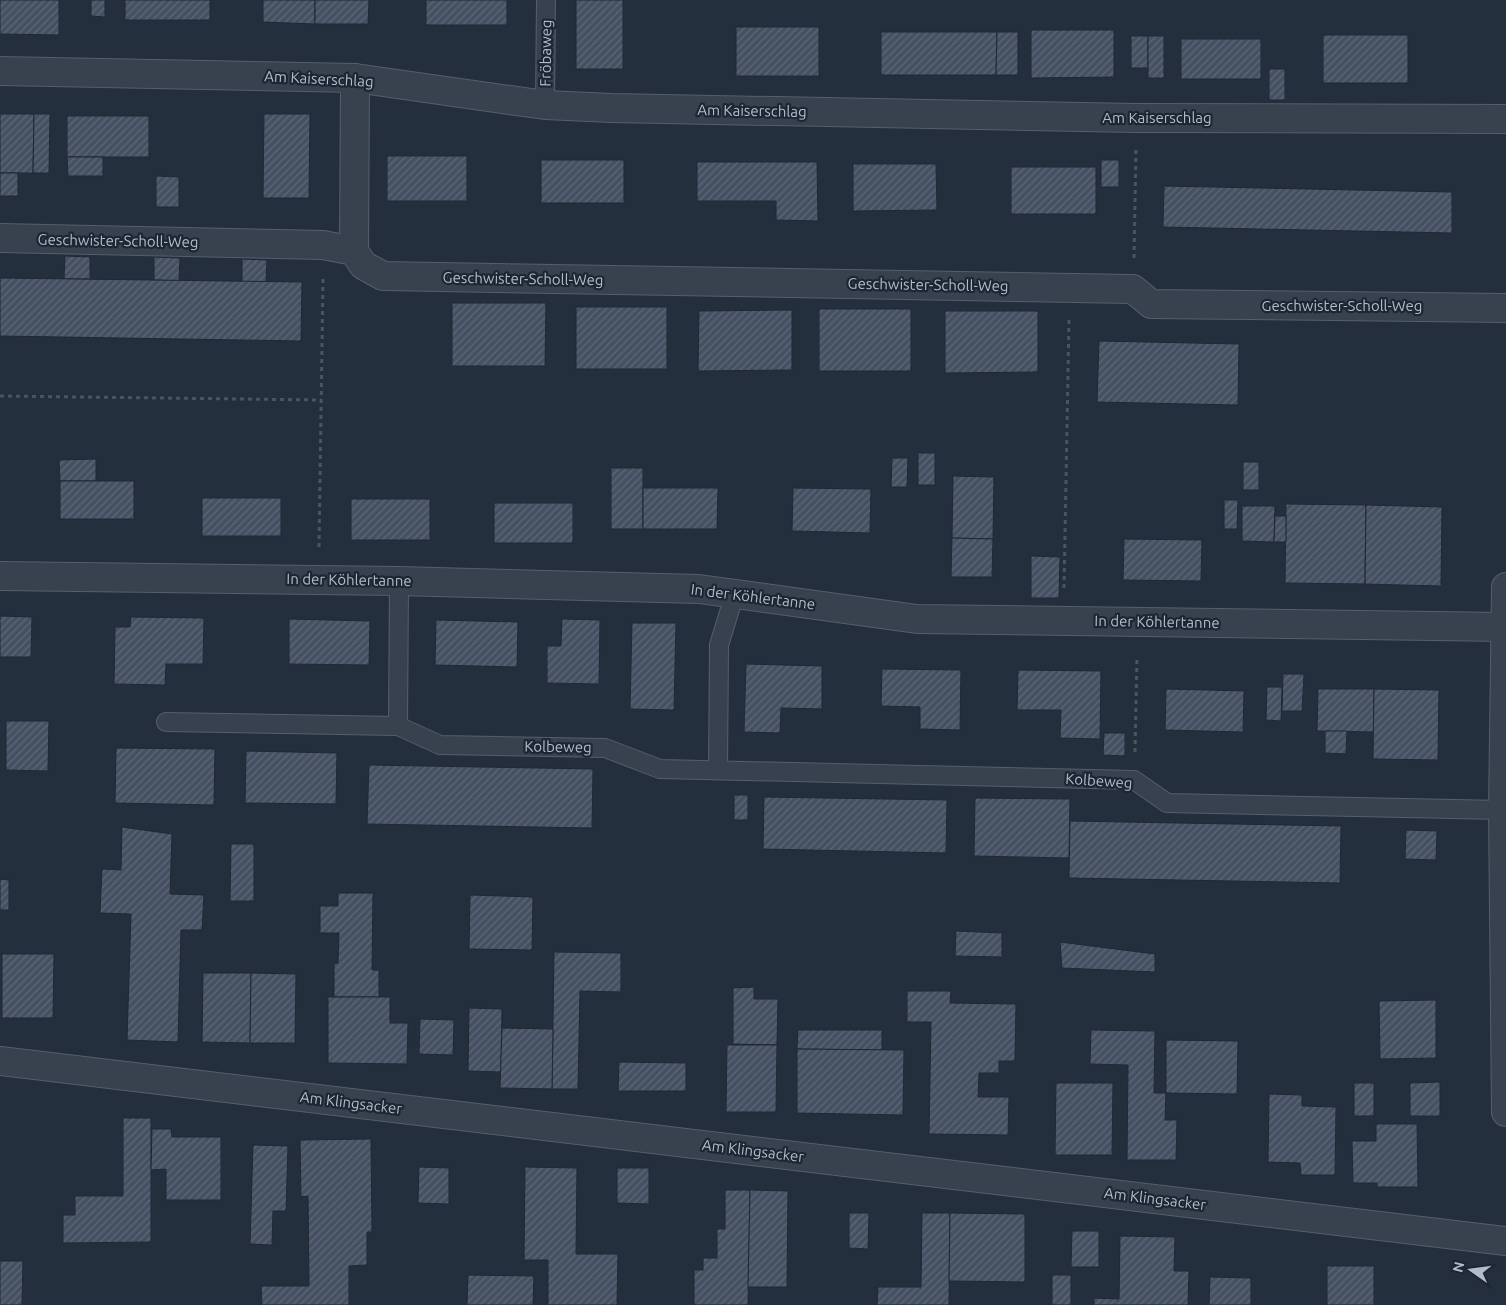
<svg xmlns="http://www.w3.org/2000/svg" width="1506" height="1305" font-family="Ubuntu,sans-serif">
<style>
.building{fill:url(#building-hatch);stroke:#1f2835}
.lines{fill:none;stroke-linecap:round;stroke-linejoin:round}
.lane-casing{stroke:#565f6c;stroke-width:20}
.street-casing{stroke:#565f6c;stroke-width:30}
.path{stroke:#44595c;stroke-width:3;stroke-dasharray:4 4;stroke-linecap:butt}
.lane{stroke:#38414e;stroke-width:18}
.street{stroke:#38414e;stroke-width:28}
.labels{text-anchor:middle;stroke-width:4.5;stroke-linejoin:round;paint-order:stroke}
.street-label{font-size:15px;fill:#b4bcc9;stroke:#1d2633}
</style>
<defs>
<pattern id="building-hatch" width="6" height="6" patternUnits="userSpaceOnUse" patternTransform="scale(1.25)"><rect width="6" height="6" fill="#455162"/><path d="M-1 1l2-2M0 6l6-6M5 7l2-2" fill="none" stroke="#5d6877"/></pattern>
</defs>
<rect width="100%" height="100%" fill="#242f3e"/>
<g class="building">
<polygon points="0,0 59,0 59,35 0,34"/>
<polygon points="91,0 105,0 105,17 91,16"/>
<rect x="125" y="0" width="85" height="20"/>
<polygon points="263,0 315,0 315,24 263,22"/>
<polygon points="315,0 369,0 368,24 315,24"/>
<rect x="426" y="0" width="81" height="25"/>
<rect x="576" y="0" width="47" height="69"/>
<rect x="736" y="27" width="83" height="49"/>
<polygon points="1031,30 1114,30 1114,77 1031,78"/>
<polygon points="881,32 997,32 996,75 881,75"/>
<polygon points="997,32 1018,32 1018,75 996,75"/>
<rect x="1323" y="35" width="85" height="48"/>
<rect x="1131" y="36" width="17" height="32"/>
<rect x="1148" y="36" width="16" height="42"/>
<rect x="1181" y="39" width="80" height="40"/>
<rect x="1269" y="69" width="16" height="31"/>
<polygon points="0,114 34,114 33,173 0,173"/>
<polygon points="34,114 50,114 49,173 33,173"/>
<polygon points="264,114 310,114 309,198 263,198"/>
<rect x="67" y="116" width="82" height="41"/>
<rect x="387" y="156" width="80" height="45"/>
<polygon points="67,157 103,157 103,176 68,176"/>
<rect x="541" y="160" width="83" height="43"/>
<rect x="1101" y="160" width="18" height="27"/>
<polygon points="697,162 817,162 818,221 776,220 776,201 697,201"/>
<polygon points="853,164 936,164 937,210 853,211"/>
<rect x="1011" y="167" width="85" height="47"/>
<rect x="0" y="173" width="18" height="23"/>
<polygon points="156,176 179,177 179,207 156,207"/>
<polygon points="1164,186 1452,192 1452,233 1163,227"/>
<polygon points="65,256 90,257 90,279 64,279"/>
<polygon points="154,257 180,258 179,281 154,280"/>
<polygon points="242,259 267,260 266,282 242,282"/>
<polygon points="0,278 302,282 301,341 0,336"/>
<polygon points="452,303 546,303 545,366 452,366"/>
<rect x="576" y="307" width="91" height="62"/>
<rect x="819" y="309" width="92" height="62"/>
<polygon points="792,310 792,370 698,371 699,311"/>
<polygon points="945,311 1038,311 1038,372 945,373"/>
<polygon points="1099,341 1239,344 1238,405 1097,402"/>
<rect x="918" y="453" width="17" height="32"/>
<polygon points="892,458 908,458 907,487 891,487"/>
<polygon points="96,459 96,481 60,481 59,460"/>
<rect x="1243" y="462" width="16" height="28"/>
<rect x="611" y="468" width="32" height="61"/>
<polygon points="953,476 994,477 993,539 952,538"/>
<rect x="60" y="481" width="74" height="38"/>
<polygon points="643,488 718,488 717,529 643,529"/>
<polygon points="793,488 871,489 870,533 792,531"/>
<rect x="202" y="498" width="79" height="38"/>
<rect x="351" y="499" width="79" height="41"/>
<polygon points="1224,500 1238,500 1237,529 1224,529"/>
<rect x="494" y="503" width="79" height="40"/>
<polygon points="1286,504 1366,505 1365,584 1285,583"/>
<polygon points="1366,505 1442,507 1441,586 1365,584"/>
<polygon points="1242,506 1275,506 1274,542 1242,541"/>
<polygon points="1275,516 1286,516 1286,542 1274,542"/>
<polygon points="952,538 993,539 992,577 951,577"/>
<polygon points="1124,539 1202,540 1201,581 1123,580"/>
<polygon points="1031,556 1060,557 1059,598 1031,598"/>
<polygon points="0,616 32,617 31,657 0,657"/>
<polygon points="131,617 204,618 203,664 166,664 165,685 114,684 115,627 130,627"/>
<polygon points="289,619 370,621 369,665 289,664"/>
<polygon points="562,619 600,620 599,684 547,683 547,646 561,646"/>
<polygon points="436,620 518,622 517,667 435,665"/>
<polygon points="632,623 676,623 674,710 630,709"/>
<polygon points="746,664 822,666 822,709 781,708 780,733 744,732"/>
<polygon points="882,669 961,670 960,730 920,729 920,707 881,706"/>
<polygon points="1018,670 1101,671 1100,739 1060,738 1061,710 1017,710"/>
<polygon points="1283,674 1304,674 1302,711 1282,711"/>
<polygon points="1267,687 1282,687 1281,721 1266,720"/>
<polygon points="1166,689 1244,691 1243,732 1165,730"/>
<polygon points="1318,689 1374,689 1374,732 1317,731"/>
<polygon points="1374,689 1439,690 1438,760 1373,759"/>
<polygon points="6,721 49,721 48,771 6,770"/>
<polygon points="1325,731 1347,731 1346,754 1325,753"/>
<polygon points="1104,733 1125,733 1125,756 1103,755"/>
<polygon points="116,748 215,749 214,805 115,803"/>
<polygon points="246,751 337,753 336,804 245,803"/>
<polygon points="369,765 593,769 592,828 367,824"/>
<rect x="734" y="795" width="14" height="25"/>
<polygon points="764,797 947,800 946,853 763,849"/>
<polygon points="975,798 1070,799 1069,858 974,856"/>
<polygon points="1070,821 1341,826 1340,883 1069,878"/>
<polygon points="122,827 172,834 170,894 204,895 202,930 181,930 178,1042 127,1040 131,914 100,913 102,869 121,870"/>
<polygon points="1406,830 1437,831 1436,860 1405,859"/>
<polygon points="231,844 254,844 254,901 230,901"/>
<polygon points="0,879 9,880 9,910 0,910"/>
<polygon points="338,893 373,893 372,970 379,970 379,997 334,997 334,964 338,963 339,933 320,933 320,906 338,906"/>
<polygon points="470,895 533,897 532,950 469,949"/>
<polygon points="956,931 1002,933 1002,957 955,956"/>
<polygon points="1060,942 1155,954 1155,972 1062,968"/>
<polygon points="554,952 621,953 621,992 580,991 578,1089 552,1089"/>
<polygon points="2,954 54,954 53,1018 2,1018"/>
<polygon points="203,973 251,973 250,1043 202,1042"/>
<polygon points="251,973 296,974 295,1043 250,1043"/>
<polygon points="754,987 754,999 778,999 777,1045 733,1044 733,988"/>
<polygon points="907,991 951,991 950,1003 1016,1004 1015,1061 999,1061 999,1073 979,1073 978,1097 1009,1097 1008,1135 929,1134 931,1022 907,1022"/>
<polygon points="328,997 390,997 390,1023 408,1023 407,1064 328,1063"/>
<polygon points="1436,1000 1436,1058 1380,1059 1379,1001"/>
<polygon points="469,1008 502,1009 501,1072 468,1071"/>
<polygon points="420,1019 454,1020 453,1055 419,1054"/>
<polygon points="502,1028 553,1029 552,1089 500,1088"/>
<polygon points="798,1030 882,1030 882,1050 797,1049"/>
<polygon points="1091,1030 1155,1031 1154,1093 1166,1093 1165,1120 1177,1120 1176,1160 1127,1160 1128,1065 1090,1064"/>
<polygon points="1166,1040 1238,1041 1237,1094 1166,1093"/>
<polygon points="727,1045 777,1045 776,1112 726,1112"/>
<polygon points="797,1049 904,1050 903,1115 797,1113"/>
<polygon points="619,1062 686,1063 686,1091 618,1091"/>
<polygon points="1440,1082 1440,1116 1410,1116 1410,1083"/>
<polygon points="1056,1083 1113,1083 1112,1155 1055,1155"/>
<rect x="1354" y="1083" width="20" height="33"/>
<polygon points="1269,1094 1302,1095 1302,1106 1336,1107 1335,1175 1301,1175 1300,1163 1268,1162"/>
<polygon points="123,1118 151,1118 151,1242 63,1243 63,1215 75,1215 75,1196 123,1196"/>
<polygon points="1376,1124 1417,1124 1418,1187 1377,1187 1377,1183 1353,1183 1352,1141 1376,1141"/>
<polygon points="152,1129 171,1129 172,1137 221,1137 221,1200 166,1200 166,1169 151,1170"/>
<polygon points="371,1139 372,1232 367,1232 367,1265 349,1266 349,1305 262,1305 261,1286 309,1286 308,1196 301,1197 300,1140"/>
<polygon points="253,1145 288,1146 286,1211 273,1211 272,1245 250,1244"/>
<polygon points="419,1167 449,1168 449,1204 418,1203"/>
<polygon points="525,1167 577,1168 576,1254 618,1254 617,1305 548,1305 548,1260 524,1260"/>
<polygon points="617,1168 649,1168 649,1204 617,1203"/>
<polygon points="725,1190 750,1190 748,1305 694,1305 694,1270 703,1270 703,1258 717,1258 717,1229 725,1229"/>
<polygon points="750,1190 788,1191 787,1287 748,1287"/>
<polygon points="849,1213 869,1213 868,1249 849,1248"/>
<polygon points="922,1213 950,1213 949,1305 877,1305 878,1287 921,1287"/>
<polygon points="950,1213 1025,1214 1025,1282 949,1281"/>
<polygon points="1072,1231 1099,1231 1099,1267 1071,1267"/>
<polygon points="1120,1236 1175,1237 1174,1271 1189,1271 1188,1305 1094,1305 1094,1298 1119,1299"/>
<polygon points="0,1261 23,1261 22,1305 0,1305"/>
<rect x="1327" y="1266" width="47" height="39"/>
<polygon points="468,1275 534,1276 533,1305 467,1305"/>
<rect x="1052" y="1275" width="19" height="30"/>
<polygon points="1210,1277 1251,1278 1251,1305 1209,1305"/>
</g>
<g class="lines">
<defs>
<g id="lane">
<polyline points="545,105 546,0"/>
<polyline points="166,722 398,726 440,745 605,748 660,769 1134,780 1167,803 1503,810"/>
<polyline points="398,726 399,581"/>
<polyline points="718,770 719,645 735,593"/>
</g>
<g id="street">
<polyline points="0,71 355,78 545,105 612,108 1136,118 1506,119"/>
<polyline points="0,238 323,245 354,251 363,265 383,276 1133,289 1151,304 1506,308"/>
<polyline points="354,251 355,78"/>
<polyline points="0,576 399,581 699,589 917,619 1506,627"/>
<polyline points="1506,587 1503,810 1506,1112"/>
<polyline points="0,1061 1506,1241"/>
</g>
</defs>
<use href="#lane" class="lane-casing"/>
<use href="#street" class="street-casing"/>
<g class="path">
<polyline points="1134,258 1136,149"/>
<polyline points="0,396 321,400"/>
<polyline points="319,547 323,278"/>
<polyline points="1064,588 1069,319"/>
<polyline points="1135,752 1137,656"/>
</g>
<use href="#lane" class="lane"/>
<use href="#street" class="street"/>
</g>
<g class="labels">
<g class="street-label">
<text transform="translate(546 53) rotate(-89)" y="5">Fröbaweg</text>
<text transform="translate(319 79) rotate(3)" y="5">Am Kaiserschlag</text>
<text transform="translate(752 111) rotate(1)" y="5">Am Kaiserschlag</text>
<text x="1157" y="123">Am Kaiserschlag</text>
<text transform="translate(118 241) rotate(1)" y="5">Geschwister-Scholl-Weg</text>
<text transform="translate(523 279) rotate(1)" y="5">Geschwister-Scholl-Weg</text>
<text transform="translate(928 285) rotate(1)" y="5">Geschwister-Scholl-Weg</text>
<text x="1342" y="311">Geschwister-Scholl-Weg</text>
<text transform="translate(349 580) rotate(1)" y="5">In der Köhlertanne</text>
<text transform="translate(753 597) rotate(7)" y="5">In der Köhlertanne</text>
<text transform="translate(1157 622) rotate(1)" y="5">In der Köhlertanne</text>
<text transform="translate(558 747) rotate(1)" y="5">Kolbeweg</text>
<text transform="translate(1099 781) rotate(4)" y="5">Kolbeweg</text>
<text transform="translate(351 1103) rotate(7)" y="5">Am Klingsacker</text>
<text transform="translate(753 1151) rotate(7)" y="5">Am Klingsacker</text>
<text transform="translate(1155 1199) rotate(7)" y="5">Am Klingsacker</text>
</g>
</g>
<g transform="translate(1471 1270) rotate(284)" stroke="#1d2633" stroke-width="4" paint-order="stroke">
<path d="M0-4L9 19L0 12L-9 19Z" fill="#b4bcc9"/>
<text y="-8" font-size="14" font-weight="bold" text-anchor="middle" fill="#b4bcc9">N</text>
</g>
</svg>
